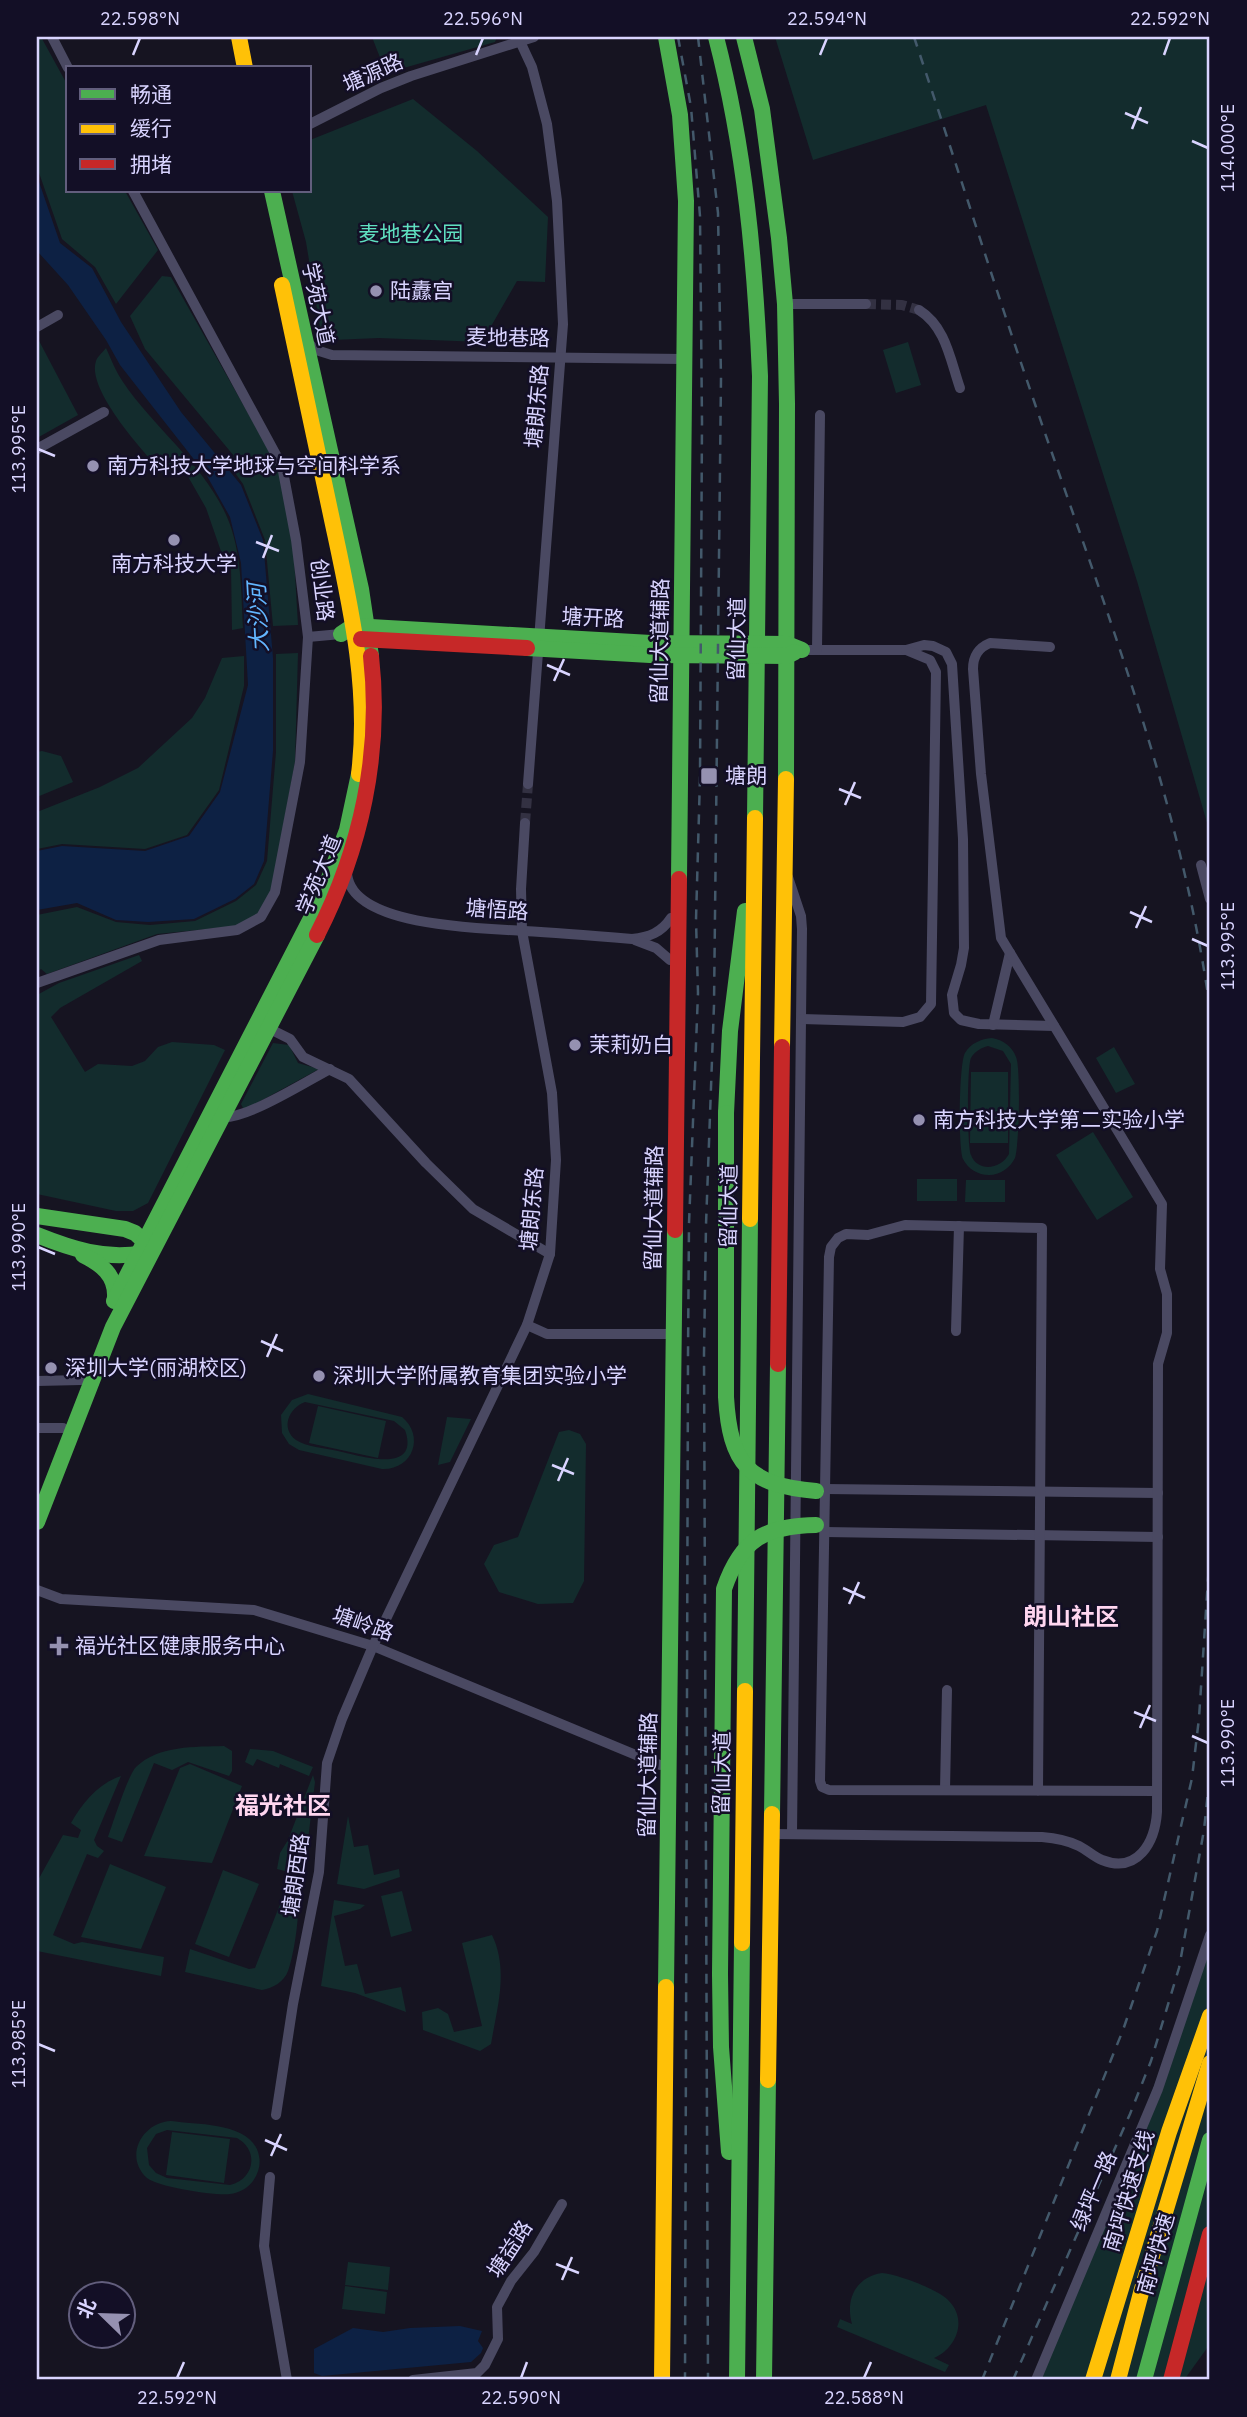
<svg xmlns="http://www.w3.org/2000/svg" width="1247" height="2417" font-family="'IBM Plex Sans','Noto Sans SC',sans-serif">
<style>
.green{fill:#132c2d;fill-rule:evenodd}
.water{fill:#0d2144}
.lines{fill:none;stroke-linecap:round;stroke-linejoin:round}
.street-tunnel{stroke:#333142;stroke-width:10;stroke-dasharray:10 5;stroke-linecap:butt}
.street{stroke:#4a4962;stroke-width:10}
.fast{stroke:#4caf50;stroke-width:16}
.slow{stroke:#ffc107;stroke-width:16}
.jam{stroke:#c62828;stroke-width:16}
.rail{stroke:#43596b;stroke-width:2.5;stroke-dasharray:10 9;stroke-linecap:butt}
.fast-bridge{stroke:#4caf50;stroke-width:16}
.ticks{fill:none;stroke:#d9d4ff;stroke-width:2.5}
.poi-dot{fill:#9591b1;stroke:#130f26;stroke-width:2.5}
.labels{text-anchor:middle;stroke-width:5;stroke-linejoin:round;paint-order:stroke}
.street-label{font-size:21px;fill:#d9d4ff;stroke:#130f26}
.park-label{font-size:21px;fill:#5fe0c0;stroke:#130f26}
.poi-label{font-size:21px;fill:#d9d4ff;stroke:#130f26;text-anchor:start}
.water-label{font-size:23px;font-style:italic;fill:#62b6ff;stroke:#130f26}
.quarter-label{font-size:24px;font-weight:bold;fill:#ffd6f0;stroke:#130f26}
.neatline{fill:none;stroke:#d9d4ff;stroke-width:2.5}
.ticks-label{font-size:18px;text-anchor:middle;fill:#d9d4ff}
</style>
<rect width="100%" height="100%" fill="#161421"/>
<g class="green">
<polygon points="37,37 41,37 68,86 68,191 125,191 158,250 116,304 95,267 62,239 37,167"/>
<polygon points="372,37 497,37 495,42 386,73"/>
<polygon points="775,37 1210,37 1210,833 1137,581 986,105 813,160"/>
<polygon points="413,99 477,151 548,217 545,282 517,281 482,342 379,338 332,340 321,333 306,242 292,191 310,191 310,140"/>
<polygon points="162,276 171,277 278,466 293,540 298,625 273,626 265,540 243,484 228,463 234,456 145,349 130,316"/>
<polygon points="37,337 78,415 37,438"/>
<polygon points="908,342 921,385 896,393 883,350"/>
<path d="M 106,348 C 111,359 116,372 123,382 C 154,428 205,466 227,517 C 242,552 241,592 243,628 L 232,630 L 231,567 L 224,560 L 206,508 L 182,466 L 164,475 C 145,453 86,390 96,361 C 97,357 103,352 106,348 Z"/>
<polygon points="298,653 295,762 271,892 258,914 238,926 157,934 47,974 41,969 37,972 37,915 77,907 116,922 150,925 195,921 236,901 256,885 267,861 276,752 276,654"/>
<polygon points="244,656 244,686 219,790 187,835 145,849 62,844 37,849 37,812 100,787 138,768 192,718 205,698 222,658"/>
<polygon points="42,751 61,756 73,782 37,797 37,752"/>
<polygon points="139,955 142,961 60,1008 51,1017 85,1072 98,1064 132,1066 145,1061 158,1047 172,1042 214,1045 225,1050 148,1203 133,1211 116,1211 37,1194 37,995 59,983"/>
<path d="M 992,1038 C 1003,1040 1012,1046 1016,1057 C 1021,1067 1019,1148 1015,1158 C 1010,1168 1000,1175 989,1175 C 978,1175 968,1169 963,1159 C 958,1148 959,1063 965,1053 C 971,1043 981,1039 992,1038 ZM 988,1046 L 1003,1051 L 1011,1064 L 1009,1154 C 1001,1169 978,1173 971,1155 C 967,1147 967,1065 971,1058 C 975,1051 981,1048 988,1046 Z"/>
<polygon points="273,1043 289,1045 298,1063 319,1069 244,1110 241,1104"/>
<polygon points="1114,1047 1135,1084 1116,1093 1096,1058"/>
<polygon points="971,1072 1008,1072 1008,1143 970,1143"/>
<polygon points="1093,1132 1133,1197 1097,1220 1056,1155"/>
<rect x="917" y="1179" width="40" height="22"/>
<polygon points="966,1180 1005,1180 1005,1202 965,1202"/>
<path d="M 308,1394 L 402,1417 C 425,1436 413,1470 382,1469 L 299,1450 L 289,1444 L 282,1433 L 281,1415 L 292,1400 ZM 305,1402 L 394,1421 L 405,1430 C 421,1476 357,1455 338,1451 C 325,1448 306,1447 296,1440 C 280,1428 289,1408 305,1402 Z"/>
<polygon points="318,1406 386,1421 378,1458 309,1443"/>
<polygon points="447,1417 471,1419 450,1462 438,1465"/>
<polygon points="569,1430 580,1434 586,1444 584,1581 573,1603 538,1604 499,1592 484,1564 494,1545 518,1537 559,1432"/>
<path d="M 224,1746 L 232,1751 L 232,1771 L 229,1776 L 188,1762 L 172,1770 L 154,1763 L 122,1842 L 108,1837 C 113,1823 128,1775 136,1767 C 159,1745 195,1747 224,1746 Z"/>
<polygon points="250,1749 273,1751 313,1767 309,1776 280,1764 279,1768 257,1759 253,1766 245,1762"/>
<polygon points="190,1764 242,1786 212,1863 144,1856 180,1768"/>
<polygon points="313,1775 315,1782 305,1865 300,1875 277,1869 280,1853 288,1840"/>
<path d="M 121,1776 L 94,1840 L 97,1846 L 104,1851 L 98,1858 L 87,1854 L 53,1935 L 74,1944 L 82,1942 L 164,1957 L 161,1976 L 37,1951 L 37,1882 L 63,1835 L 78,1838 L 81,1830 L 71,1823 C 82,1803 99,1783 121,1776 Z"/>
<polygon points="348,1816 354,1847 368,1845 374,1875 399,1869 400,1877 364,1889 337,1884"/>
<polygon points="110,1864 166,1887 141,1949 81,1937"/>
<polygon points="223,1870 259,1884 229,1957 195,1944"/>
<path d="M 286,1889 L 297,1893 C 301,1910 294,1955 288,1971 C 284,1982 273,1988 262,1990 L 185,1972 L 190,1949 L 249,1969 L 255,1968 Z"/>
<polygon points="402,1891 412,1931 391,1937 381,1896"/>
<polygon points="334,1900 365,1905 360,1909 334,1916 345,1966 357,1964 365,1994 401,1987 406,2012 355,1993 321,1986"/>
<path d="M 492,1935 C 509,1970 497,2008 491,2044 L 480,2051 L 423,2030 L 422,2012 L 438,2008 L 448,2014 L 454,2032 L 482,2026 L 462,1943 Z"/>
<polygon points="1210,1941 1210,2344 1184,2380 1040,2380"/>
<path d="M 171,2121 C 198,2125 253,2122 259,2156 C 261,2165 258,2174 253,2181 C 248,2188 239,2193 230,2194 C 216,2196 158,2187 147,2178 C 123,2156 143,2122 171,2121 ZM 167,2130 L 237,2138 C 259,2150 255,2179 230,2185 L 167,2178 L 156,2173 L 149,2165 L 147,2148 L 156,2134 Z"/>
<polygon points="172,2132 230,2139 224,2183 166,2175"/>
<polygon points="348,2262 390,2267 388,2290 345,2285"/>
<path d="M 882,2273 C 897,2274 937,2289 948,2300 C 968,2319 957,2348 934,2358 L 949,2365 L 945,2372 L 837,2327 L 840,2319 L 852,2324 C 845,2299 856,2277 882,2273 Z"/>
<polygon points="345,2286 387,2292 385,2314 342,2309"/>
</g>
<g class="water">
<polygon points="37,176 60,243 92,268 121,322 181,412 241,485 263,540 273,658 273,751 264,861 254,884 235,899 194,919 148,922 116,920 77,903 37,910 37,851 62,846 145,851 189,836 220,792 248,685 241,563 230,517 207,476 120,365 106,340 68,285 38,252"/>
<polygon points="460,2326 482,2331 478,2341 483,2348 481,2353 471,2362 322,2376 314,2373 314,2349 353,2328 383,2332 410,2328"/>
</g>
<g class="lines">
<g class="street-tunnel">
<polyline points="866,304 902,305 919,310"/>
<polyline points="525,823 528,784"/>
</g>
<g class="street">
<polyline points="52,37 68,68"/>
<polyline points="518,37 532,67 547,124 557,201 563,324 528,784"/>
<polyline points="310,124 381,88 411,76 534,37"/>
<polyline points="785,304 866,304"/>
<path d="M 919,310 C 946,327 950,359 960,388"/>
<polyline points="37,327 58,315"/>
<polyline points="306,341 316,350 332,355 684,359"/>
<polyline points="37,449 104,412"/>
<polyline points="308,637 341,634"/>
<polyline points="802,650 906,650 924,645 933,646 946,652 952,664 963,839 964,948 961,965 952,995 954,1013 961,1020 979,1024 1054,1026"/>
<polyline points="817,650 820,415"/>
<polyline points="1201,865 1210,899"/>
<path d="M 347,871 C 347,928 485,928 524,931 C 560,933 596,936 632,939 C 649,937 661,933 671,918"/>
<polyline points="788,877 801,916 802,929 792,1834"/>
<polyline points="635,940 656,948 670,960"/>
<polyline points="37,983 159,940 237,930 261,917 275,892 300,762 308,637 296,540 282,466 133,191"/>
<polyline points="802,1019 903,1022 920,1017 931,1004 936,672 930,660 906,650"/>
<polyline points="993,1025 1010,953"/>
<polyline points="268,1028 290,1039 303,1057 349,1079 426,1163 473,1209 550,1254"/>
<path d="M 221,1117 C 244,1121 307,1081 330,1069"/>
<polyline points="527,1325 547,1334 674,1334"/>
<polyline points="956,1331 959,1226"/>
<polyline points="37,1381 81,1380"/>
<polyline points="37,1428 63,1428"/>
<polyline points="825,1489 1158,1493"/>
<polyline points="825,1532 1158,1537"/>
<polyline points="37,1590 61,1599 254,1610 373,1646 660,1765"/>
<polyline points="945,1790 947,1690"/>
<polyline points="1038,1791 1042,1228 905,1225 868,1235 846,1234 838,1238 831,1247 829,1257 820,1781 822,1787 829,1790 1157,1791"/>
<path d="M 772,1834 L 1042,1837 C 1055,1838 1067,1840 1079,1846 C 1087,1850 1094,1857 1102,1860 C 1138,1874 1155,1842 1157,1812 L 1158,1364 L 1167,1333 L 1167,1294 L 1160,1269 L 1162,1204 L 1001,938 L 981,774 L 973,669 C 973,656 978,648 990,643 L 1050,647"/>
<polyline points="276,2115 293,2004 319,1872 327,1763 342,1719 373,1646 527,1325 550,1254 556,1160 552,1093 522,931 521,889 525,823"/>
<polyline points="270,2177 264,2246 287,2380"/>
<polyline points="413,2380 477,2373 485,2365 498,2339 497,2307 511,2281 534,2252 562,2204"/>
<polyline points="1036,2380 1158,2089 1210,1935"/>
</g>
<g class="fast">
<polyline points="666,37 680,115 686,201 679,879"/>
<path d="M 716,37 C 745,149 755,261 760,376 L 755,818"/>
<polyline points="744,37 762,109 779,238 785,304 787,404 786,779"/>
<polyline points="272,191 361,589 371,656"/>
<polyline points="341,634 353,626 651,643 787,644 802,650"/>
<polyline points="527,648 650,655 787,656 795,652"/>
<polyline points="726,1113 730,1031 745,911"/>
<polyline points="37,1216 125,1229 135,1233 149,1246"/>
<path d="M 37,1235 C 72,1249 105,1260 143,1253"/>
<path d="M 83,1255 C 101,1264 116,1275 115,1297"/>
<polyline points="114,1301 322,897 347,830 359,774"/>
<polyline points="37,1522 113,1327 317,935"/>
<polyline points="745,1691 750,1219"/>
<polyline points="772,1814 778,1364"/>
<polyline points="720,1974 721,2047 729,2152"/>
<polyline points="666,1987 675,1230"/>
<polyline points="737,2380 742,1943"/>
<polyline points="764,2380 768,2080"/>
<polyline points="1144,2380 1210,2140"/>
</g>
<g class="slow">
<polyline points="239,37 245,68"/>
<path d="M 282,285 C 298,362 315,438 331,515 C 349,600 370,686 359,774"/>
<polyline points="782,1047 786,779"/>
<polyline points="750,1219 755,818"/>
<polyline points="742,1943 745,1691"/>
<polyline points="768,2080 772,1814"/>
<polyline points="662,2380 666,1987"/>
<polyline points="1093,2380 1169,2132 1210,2016"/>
<polyline points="1118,2380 1142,2289 1210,2063"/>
</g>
<g class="jam">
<polyline points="361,639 527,648"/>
<path d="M 317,935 C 361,849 382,753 371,656"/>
<polyline points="675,1230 679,879"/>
<polyline points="778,1364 782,1047"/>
<polyline points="1171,2380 1210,2234"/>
</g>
<g class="rail">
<polyline points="678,37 691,107 700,216 702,422 700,777 696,920 698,993 689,1224 688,1354 685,2380"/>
<polyline points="698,37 718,213 721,378 714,1005 706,1225 704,1354 708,2380"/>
<path d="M 914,37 C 955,159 993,282 1035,404 C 1103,603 1181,800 1210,1009"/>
<polyline points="982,2380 1123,2030 1157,1931 1192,1778 1199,1718 1210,1549"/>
<polyline points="1013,2380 1130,2114 1151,2061 1179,1968 1204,1830 1210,1772"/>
</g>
<g class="fast-bridge">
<path d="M 726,1113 L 726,1397 C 730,1464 748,1485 816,1491"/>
<path d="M 720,1974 L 724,1589 C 741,1539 765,1526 816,1525"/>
</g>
</g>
<path class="ticks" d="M 133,55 L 140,38M 476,55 L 483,38M 820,55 L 827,38M 1164,55 L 1170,38M 1125,113 L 1148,123M 1132,129 L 1141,107M 1192,141 L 1208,148M 38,449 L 55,456M 256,542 L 279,551M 263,558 L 272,535M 547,665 L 570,675M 554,681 L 564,659M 839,789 L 861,798M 845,805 L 855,782M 1130,912 L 1152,922M 1136,928 L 1146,906M 1192,939 L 1208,946M 38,1247 L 55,1254M 261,1341 L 283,1351M 267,1357 L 277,1334M 552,1465 L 574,1474M 558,1481 L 568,1458M 843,1588 L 865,1598M 849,1604 L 859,1582M 1134,1712 L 1156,1721M 1140,1728 L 1150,1705M 1192,1736 L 1208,1743M 38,2044 L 55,2051M 265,2140 L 287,2150M 271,2156 L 281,2134M 556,2264 L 579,2273M 562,2280 L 572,2257M 177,2378 L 184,2362M 521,2378 L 527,2362M 864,2378 L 871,2362"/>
<g class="poi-dot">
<circle cx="376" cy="291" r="7"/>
<circle cx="93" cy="466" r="7"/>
<circle cx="174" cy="540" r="7"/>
<rect x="700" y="767" width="18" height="18" rx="3.5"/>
<circle cx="575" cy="1045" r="7"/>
<circle cx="919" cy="1120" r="7"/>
<circle cx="51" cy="1368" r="7"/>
<circle cx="319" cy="1376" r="7"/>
<path d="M55.5 1635.5h7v7h7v7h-7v7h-7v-7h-7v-7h7z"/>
</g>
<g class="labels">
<g class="street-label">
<text transform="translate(373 73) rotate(-24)" y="7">塘源路</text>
<text transform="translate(318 304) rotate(78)" y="7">学苑大道</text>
<text transform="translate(508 338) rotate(1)" y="7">麦地巷路</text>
<text transform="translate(537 406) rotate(-85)" y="7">塘朗东路</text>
<text transform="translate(322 590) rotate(83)" y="7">创业路</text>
<text transform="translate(593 618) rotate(3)" y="7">塘开路</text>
<text transform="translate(737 639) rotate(-89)" y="7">留仙大道</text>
<text transform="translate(660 641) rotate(-89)" y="7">留仙大道辅路</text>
<text transform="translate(319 875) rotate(-68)" y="7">学苑大道</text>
<text transform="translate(497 910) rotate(4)" y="7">塘悟路</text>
<text transform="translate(729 1206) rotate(-89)" y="7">留仙大道</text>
<text transform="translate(654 1208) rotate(-89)" y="7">留仙大道辅路</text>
<text transform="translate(532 1209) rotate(-85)" y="7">塘朗东路</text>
<text transform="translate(363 1624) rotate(19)" y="7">塘岭路</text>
<text transform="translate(722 1773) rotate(-89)" y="7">留仙大道</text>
<text transform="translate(648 1775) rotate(-89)" y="7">留仙大道辅路</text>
<text transform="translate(296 1875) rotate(-82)" y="7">塘朗西路</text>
<text transform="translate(1094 2191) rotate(-67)" y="7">绿坪一路</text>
<text transform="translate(1129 2191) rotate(-73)" y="7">南坪快速支线</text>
<text transform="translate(510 2249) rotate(-57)" y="7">塘益路</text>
<text transform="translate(1156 2254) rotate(-74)" y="7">南坪快速</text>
</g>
<g class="park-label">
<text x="411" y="241">麦地巷公园</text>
</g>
<g class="poi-label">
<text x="390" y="298">陆纛宫</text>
<text x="107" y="473">南方科技大学地球与空间科学系</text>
<text x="174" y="571" text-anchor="middle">南方科技大学</text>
<text x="725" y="783">塘朗</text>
<text x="589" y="1052">茉莉奶白</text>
<text x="933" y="1127">南方科技大学第二实验小学</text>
<text x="65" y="1375">深圳大学(丽湖校区)</text>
<text x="333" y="1383">深圳大学附属教育集团实验小学</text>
<text x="75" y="1653">福光社区健康服务中心</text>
</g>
<g class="water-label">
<text transform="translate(258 618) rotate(-93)" y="8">大沙河</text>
</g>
<g class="quarter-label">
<text x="1071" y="1625">朗山社区</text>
<text x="283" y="1814">福光社区</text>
</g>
</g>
<rect width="1247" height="2417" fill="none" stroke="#130f26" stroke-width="77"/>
<rect x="66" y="66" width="245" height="126" fill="#130f26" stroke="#625e7d" stroke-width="2"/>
<rect x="80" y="89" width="35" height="10" fill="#4caf50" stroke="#625e7d" stroke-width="2"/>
<text x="130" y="102" font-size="21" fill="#d9d4ff">畅通</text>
<rect x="80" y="124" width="35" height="10" fill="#ffc107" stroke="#625e7d" stroke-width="2"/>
<text x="130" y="136" font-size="21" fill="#d9d4ff">缓行</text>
<rect x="80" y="159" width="35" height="10" fill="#c62828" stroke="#625e7d" stroke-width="2"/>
<text x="130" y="172" font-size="21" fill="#d9d4ff">拥堵</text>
<g transform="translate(102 2315) rotate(293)"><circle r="33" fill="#130f26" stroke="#625e7d" stroke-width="2"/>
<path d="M0-5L12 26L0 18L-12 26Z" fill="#9591b1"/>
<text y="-10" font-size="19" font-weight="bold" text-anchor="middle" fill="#d9d4ff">北</text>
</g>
<rect x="38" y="38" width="1170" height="2340" class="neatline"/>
<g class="ticks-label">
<text x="140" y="25">22.598°N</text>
<text x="483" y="25">22.596°N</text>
<text x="827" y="25">22.594°N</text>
<text x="1170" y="25">22.592°N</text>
<text transform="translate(1228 148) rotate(-90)" y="6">114.000°E</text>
<text transform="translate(19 449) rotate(-90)" y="6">113.995°E</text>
<text transform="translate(1228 946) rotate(-90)" y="6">113.995°E</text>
<text transform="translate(19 1247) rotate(-90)" y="6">113.990°E</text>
<text transform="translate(1228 1743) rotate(-90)" y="6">113.990°E</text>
<text transform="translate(19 2044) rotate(-90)" y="6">113.985°E</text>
<text x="177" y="2404">22.592°N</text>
<text x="521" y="2404">22.590°N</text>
<text x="864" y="2404">22.588°N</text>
</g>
</svg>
